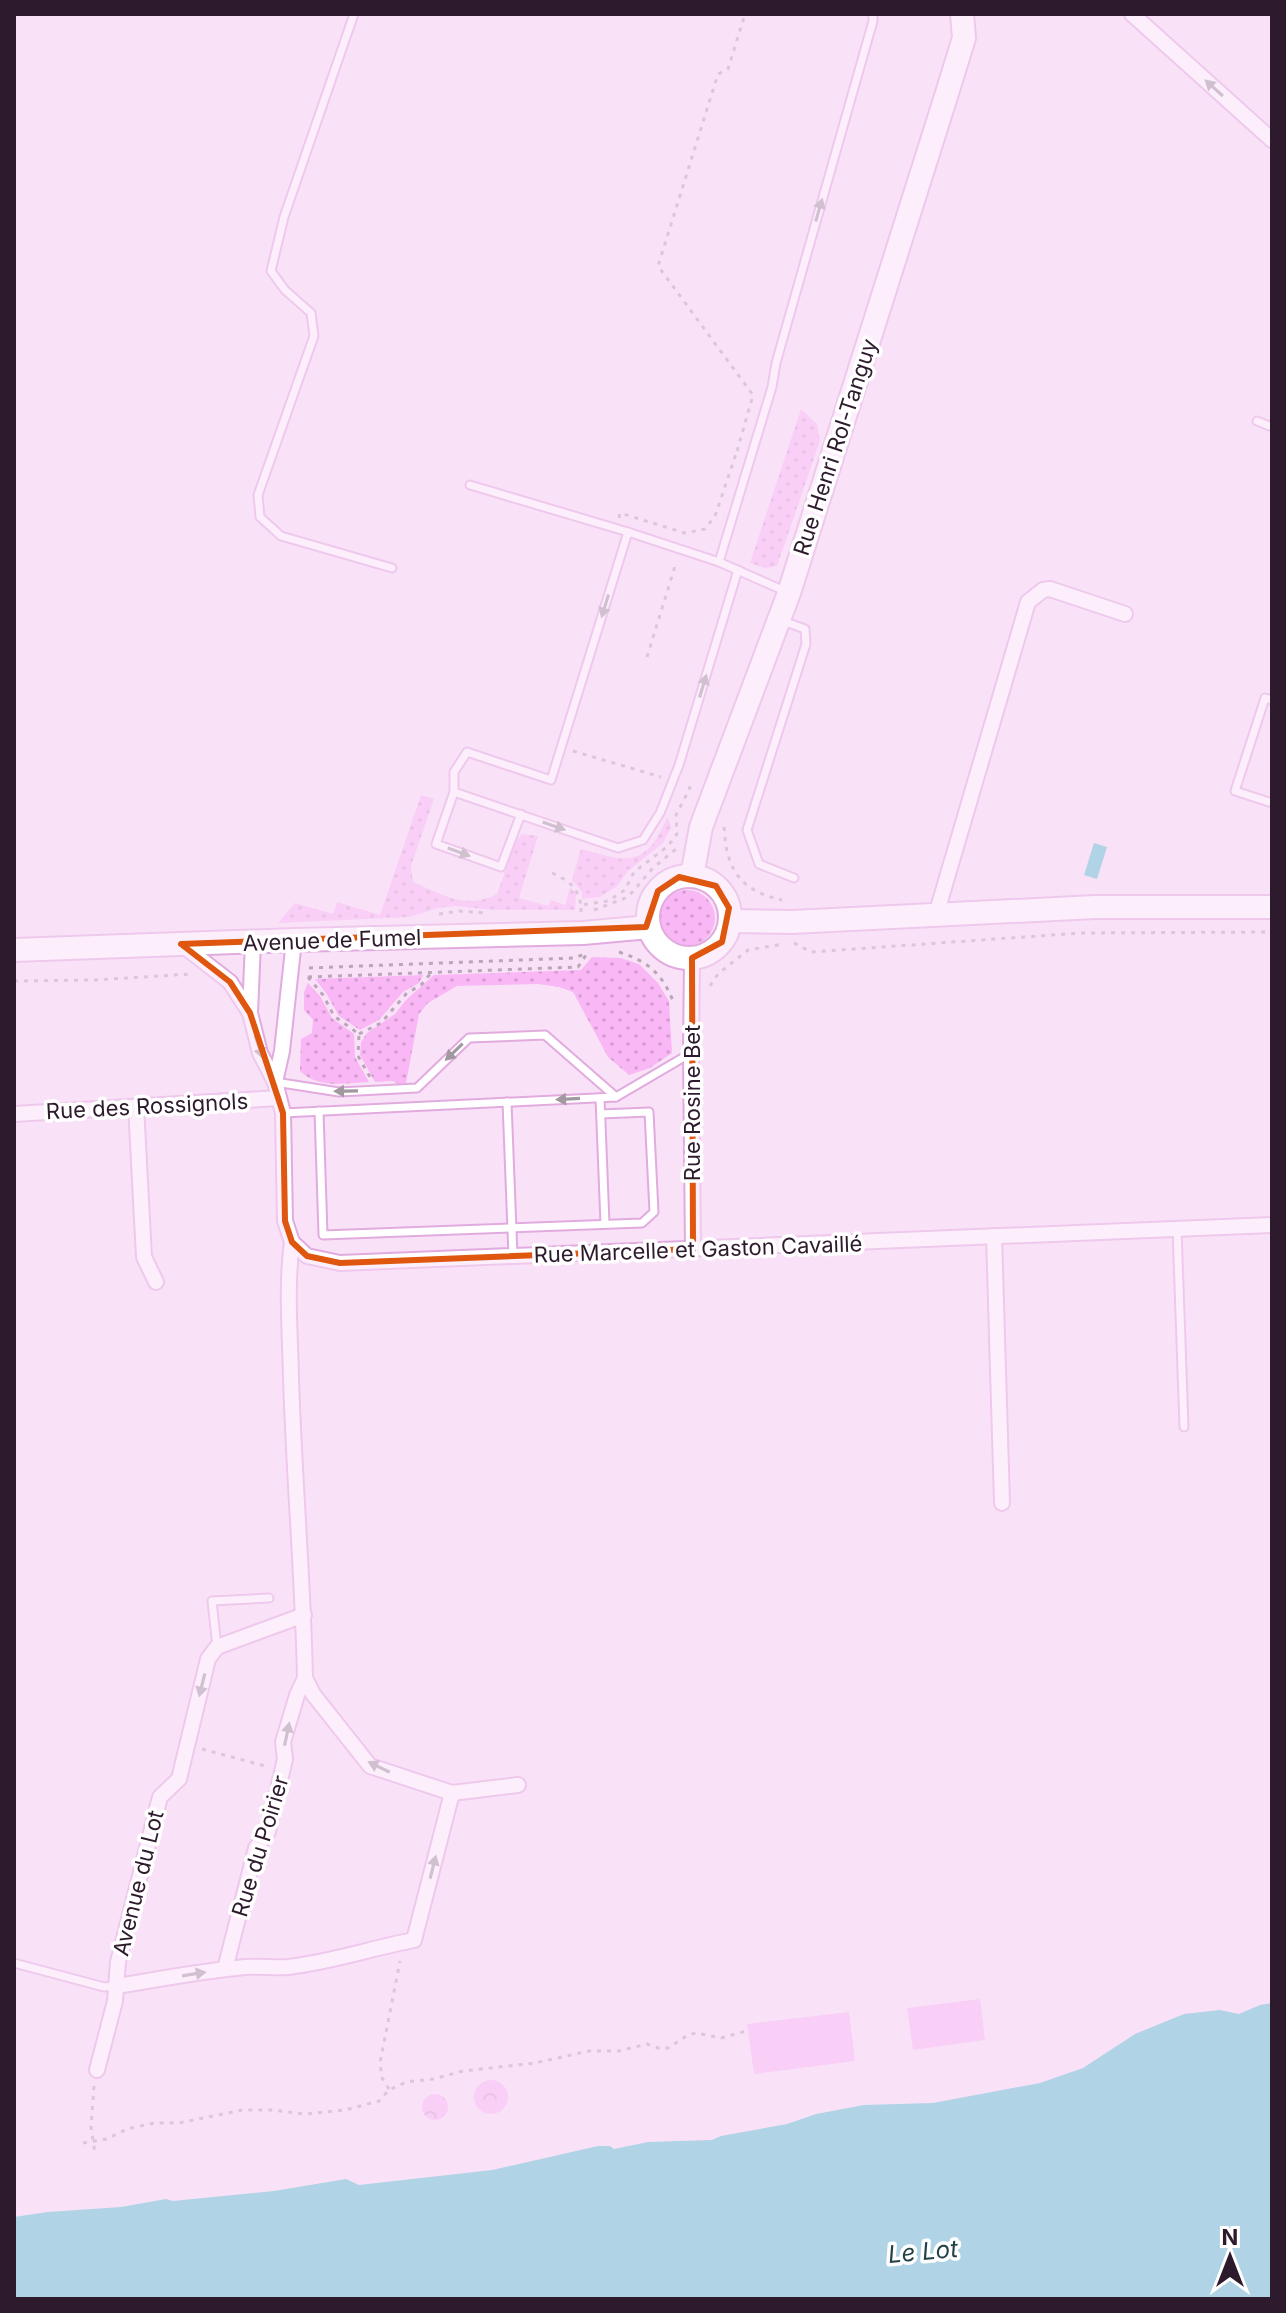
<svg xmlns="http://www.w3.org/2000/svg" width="1286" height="2313" font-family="Inter,sans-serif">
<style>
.grass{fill:url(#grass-dots)}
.park{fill:url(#park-crowns)}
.pitch{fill:#f9b7f5}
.water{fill:#58c1d1}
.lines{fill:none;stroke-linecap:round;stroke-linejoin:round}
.lane-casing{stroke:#e2abdf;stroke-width:11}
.street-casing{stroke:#e2abdf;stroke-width:18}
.secondary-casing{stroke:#e2abdf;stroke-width:26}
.path{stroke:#bba5b9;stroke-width:3;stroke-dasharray:4 6;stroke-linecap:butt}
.lane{stroke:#fff;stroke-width:7}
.street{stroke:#fff;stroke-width:14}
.secondary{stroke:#fff;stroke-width:22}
.oneway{fill:#a198a0}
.marked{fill:none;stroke:#df560e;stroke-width:6;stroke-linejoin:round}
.labels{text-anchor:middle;stroke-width:7;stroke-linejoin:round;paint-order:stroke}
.street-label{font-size:22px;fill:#2e1a2d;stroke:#fff}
.water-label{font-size:24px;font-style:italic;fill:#224247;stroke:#fff}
</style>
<defs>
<pattern id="grass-dots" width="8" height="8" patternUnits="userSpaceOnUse" patternTransform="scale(2)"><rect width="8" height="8" fill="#f9b7f5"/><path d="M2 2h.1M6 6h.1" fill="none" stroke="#d69dd2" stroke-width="1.8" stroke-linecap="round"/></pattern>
<pattern id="park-crowns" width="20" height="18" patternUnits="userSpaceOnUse" patternTransform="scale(2)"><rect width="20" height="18" fill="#f9b7f5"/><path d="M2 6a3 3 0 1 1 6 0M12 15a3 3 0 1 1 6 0" fill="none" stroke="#d69dd2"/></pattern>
</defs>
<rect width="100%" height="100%" fill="#f9e2f7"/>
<g class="grass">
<polygon points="801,409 817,424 820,441 777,566 765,568 750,563"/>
<path d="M 421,795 L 434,799 L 411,866 L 413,882 C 443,895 466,910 497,894 L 516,841 L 522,834 L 538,836 L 519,898 L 548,906 L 551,900 L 565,905 L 570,887 L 576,893 L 575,910 L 496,910 L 455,906 L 438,908 L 409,917 L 278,923 L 295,903 L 333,914 L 337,902 L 380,915 Z"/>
<path d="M 668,817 L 671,827 L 663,843 L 628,871 L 617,886 L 600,897 L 582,899 L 582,892 L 572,880 L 581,849 C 602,854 630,867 648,849 C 657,842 662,826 668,817 Z"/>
<circle cx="687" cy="918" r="28"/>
<polygon points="592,957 621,958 639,964 658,983 669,1001 672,1053 650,1068 629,1075 608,1057 573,992 559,987 538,984 457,986 428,1003 419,1014 406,1083 400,1085 393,1081 375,1082 360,1055 361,1042 367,1033 395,1014 406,1000 434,975 581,970"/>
<polygon points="423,975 419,983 403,992 379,1020 360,1030 339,1016 326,993 315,979"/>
<path d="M 308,983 L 320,996 L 332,1018 L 354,1034 L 355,1057 L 369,1082 C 345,1083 318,1089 300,1071 L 301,1039 L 312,1033 L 313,1020 L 304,1010 L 304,992 Z"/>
</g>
<g class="park">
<circle cx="491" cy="2097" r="17"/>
<circle cx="435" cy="2107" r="13"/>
</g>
<g class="pitch">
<polygon points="980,1999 985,2040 913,2050 907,2008"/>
<polygon points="849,2012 855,2061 754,2074 747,2024"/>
</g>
<g class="water">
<polygon points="1094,843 1107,847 1097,879 1084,875"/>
<polygon points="1272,2003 1272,2299 14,2299 14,2217 48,2212 121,2207 166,2199 173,2201 274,2191 346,2179 359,2185 492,2170 598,2146 610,2146 614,2149 648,2142 712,2140 721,2136 787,2124 816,2114 864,2105 933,2103 1040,2083 1083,2068 1135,2034 1184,2014 1220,2010 1239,2014 1260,2005"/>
</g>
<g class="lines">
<defs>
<g id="lane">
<polyline points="354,14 284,217 271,271 285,290 311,313 314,336 258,495 260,517 281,536 392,568"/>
<polyline points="1257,421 1272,427"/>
<polyline points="470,485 628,532 719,562 787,592"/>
<polyline points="719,562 772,387 776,363 873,21 873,14"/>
<polyline points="780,620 805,629 806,644 747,830 759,864 794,878"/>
<polyline points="1272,700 1265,698 1235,791 1272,803"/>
<polyline points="454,792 618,848 643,840 660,813 679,765 738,570"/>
<polyline points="521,814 501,867 436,844 454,792 454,772 467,752 551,780 628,532"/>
<polyline points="275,1082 339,1092 417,1088 469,1038 545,1035 616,1097"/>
<polyline points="600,1098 605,1224"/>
<polyline points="507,1102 513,1256"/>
<polyline points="319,1111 323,1235 642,1223 654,1212 649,1112 601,1114"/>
<polyline points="283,1113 616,1097 691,1053"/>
<polyline points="1177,1229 1184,1427"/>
<polyline points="217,1647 212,1601 269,1598"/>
<polyline points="14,1963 104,1987 115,1986"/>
</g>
<g id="street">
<polyline points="1132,14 1272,140"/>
<polyline points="936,915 1028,602 1043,590 1050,589 1125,614"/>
<polyline points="253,942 250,1013 260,1053 275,1082 282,1051 294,940"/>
<polyline points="181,944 230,982 250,1013"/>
<polyline points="692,958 691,1053 693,1249"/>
<polyline points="275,1082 283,1113 285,1221 292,1242 307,1256 340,1263 1272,1225"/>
<polyline points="136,1106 144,1257 156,1282"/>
<polyline points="14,1114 279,1098"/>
<polyline points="994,1236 1002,1503"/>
<path d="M 292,1242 C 286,1287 290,1332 291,1377 C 294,1478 303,1578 305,1678 L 313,1694 L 370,1766 L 452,1793 L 518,1785"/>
<polyline points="225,1969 256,1848 268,1832 285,1759 283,1742 297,1695 305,1678"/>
<path d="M 117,1986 C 160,1979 202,1971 245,1967 C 259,1966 274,1968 288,1967 C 331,1962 372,1948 414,1940 L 452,1793"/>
<polyline points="97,2070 115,2001 118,1962 160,1797 179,1779 208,1659 217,1647 304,1615"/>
</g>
<g id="secondary">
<polyline points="692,876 701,827 789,593 948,90 964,38 962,14"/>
<circle cx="689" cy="917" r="41"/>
<polyline points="730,921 792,922 1095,907 1272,907"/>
<polyline points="14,950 294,940 583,933 649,927"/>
</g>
</defs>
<use href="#lane" class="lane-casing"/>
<use href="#street" class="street-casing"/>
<use href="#secondary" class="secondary-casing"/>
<g class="path">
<polyline points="737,451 753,395 658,266 718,74 728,69 745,14"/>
<polyline points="619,518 620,513 685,533 705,529 715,516 737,451 739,451"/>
<polyline points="647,657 676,563"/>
<polyline points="573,751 661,777"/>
<path d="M 724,827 C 725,833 725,840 726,846 C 732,880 751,893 782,900"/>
<path d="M 552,873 C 569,881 577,886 581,905"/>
<polyline points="594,910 628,897 653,868 676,849"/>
<polyline points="581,912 581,905 608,901 625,890 634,872 668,846 677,834 676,815 690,788 683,785"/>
<polyline points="439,914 459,911 487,913"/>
<polyline points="794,943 811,952 1081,933 1272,932"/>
<path d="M 619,952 C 647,961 662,973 673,1001"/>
<polyline points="309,968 575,958 584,954"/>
<polyline points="308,977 578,967 586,955"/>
<polyline points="308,977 323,995 334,1016 359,1034 358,1056 370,1077"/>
<polyline points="14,981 94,980 190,974"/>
<polyline points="710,986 718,974 748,950 783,944"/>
<polyline points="359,1034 381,1023 406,994 422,984 431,973"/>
<polyline points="202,1749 269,1767"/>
<polyline points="94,2086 91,2127 95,2154"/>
<polyline points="389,2089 382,2078 380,2063 400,1961"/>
<polyline points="83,2143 107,2139 127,2129 154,2123 179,2123 242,2110 273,2110 305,2114 345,2110 379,2101 389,2090 406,2082 433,2079 463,2071 535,2063 589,2051 619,2051 647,2044 658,2048 668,2048 688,2035 696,2033 721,2038 746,2031"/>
</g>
<use href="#lane" class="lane"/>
<use href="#street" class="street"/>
<use href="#secondary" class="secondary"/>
</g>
<defs><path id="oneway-solid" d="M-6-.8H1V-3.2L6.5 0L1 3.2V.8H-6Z" transform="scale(2)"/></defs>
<g class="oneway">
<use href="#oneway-solid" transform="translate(1214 88) rotate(-138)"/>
<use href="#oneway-solid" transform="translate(819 210) rotate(-74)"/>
<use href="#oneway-solid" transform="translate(605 606) rotate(107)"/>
<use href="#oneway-solid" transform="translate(703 686) rotate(-73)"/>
<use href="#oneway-solid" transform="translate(554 826) rotate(19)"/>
<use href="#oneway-solid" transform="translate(459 852) rotate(20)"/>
<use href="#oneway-solid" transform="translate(259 1047) rotate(72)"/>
<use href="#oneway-solid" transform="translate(454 1052) rotate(136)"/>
<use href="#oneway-solid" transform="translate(346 1091) rotate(179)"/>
<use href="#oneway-solid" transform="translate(568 1099) rotate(177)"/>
<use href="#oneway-solid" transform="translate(202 1685) rotate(104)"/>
<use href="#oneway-solid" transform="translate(287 1734) rotate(-78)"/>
<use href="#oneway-solid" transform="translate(379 1767) rotate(-154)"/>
<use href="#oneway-solid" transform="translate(433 1867) rotate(-76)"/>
<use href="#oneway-solid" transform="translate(194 1974) rotate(-9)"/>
</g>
<path d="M0 0H1286V2313H0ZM 679,877 L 716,886 L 729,908 L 722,942 L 692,958 L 693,1249 L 340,1263 L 307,1256 L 292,1242 L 285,1221 L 283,1113 L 250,1013 L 230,982 L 181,944 L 646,927 L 658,891 Z" fill="#f9e2f7" fill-opacity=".55" fill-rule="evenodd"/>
<path class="marked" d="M 679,877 L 716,886 L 729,908 L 722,942 L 692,958 L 693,1249 L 340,1263 L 307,1256 L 292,1242 L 285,1221 L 283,1113 L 250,1013 L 230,982 L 181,944 L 646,927 L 658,891 Z"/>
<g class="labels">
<g class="street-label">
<text transform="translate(835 447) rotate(-72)" y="8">Rue Henri Rol-Tanguy</text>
<text transform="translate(332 940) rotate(-2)" y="8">Avenue de Fumel</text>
<text transform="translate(692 1103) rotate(-90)" y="8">Rue Rosine Bet</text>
<text transform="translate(147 1106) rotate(-3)" y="8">Rue des Rossignols</text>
<text transform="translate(698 1249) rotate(-2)" y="8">Rue Marcelle et Gaston Cavaillé</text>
<text transform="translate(260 1846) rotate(-73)" y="8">Rue du Poirier</text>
<text transform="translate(138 1883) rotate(-76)" y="8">Avenue du Lot</text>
</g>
<g class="water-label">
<text transform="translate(923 2252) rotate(-5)" y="8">Le Lot</text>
</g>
</g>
<rect width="1286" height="2313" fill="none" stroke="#2e1a2d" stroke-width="32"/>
<g transform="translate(1230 2257)" stroke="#ffffff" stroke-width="6" paint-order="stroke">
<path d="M0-6L14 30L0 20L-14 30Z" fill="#2e1a2d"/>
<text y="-12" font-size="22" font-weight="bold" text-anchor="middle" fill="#2e1a2d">N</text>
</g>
</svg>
